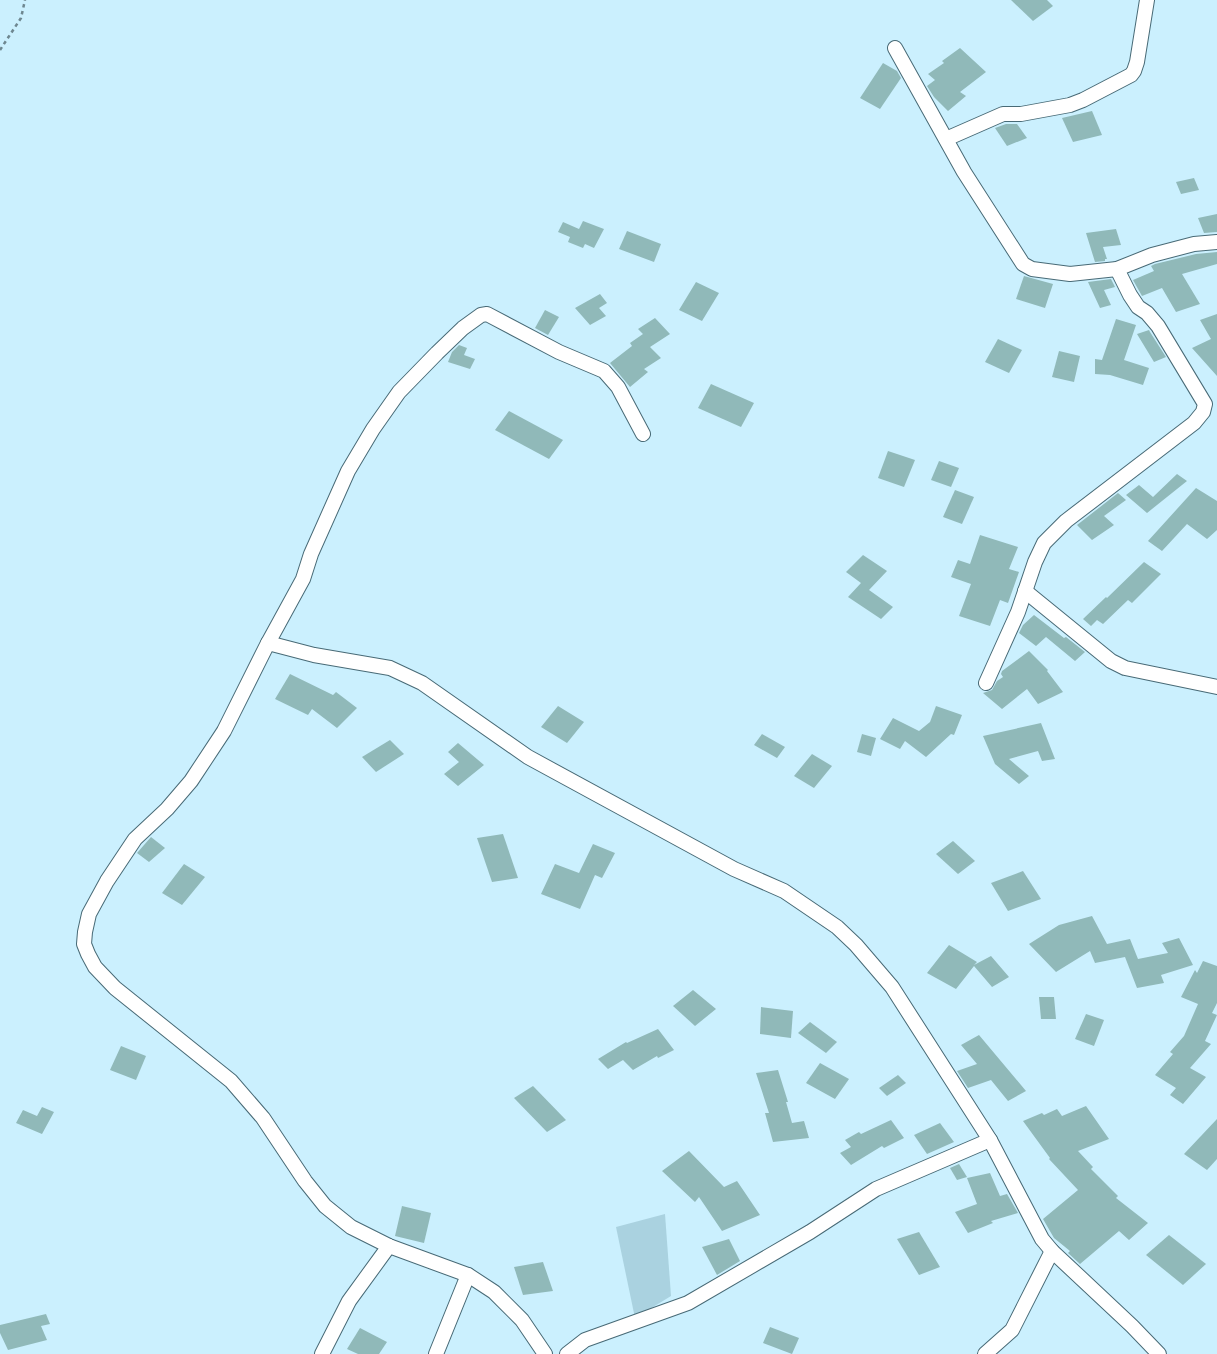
<svg xmlns="http://www.w3.org/2000/svg" width="1217" height="1354" font-family="'Space Grotesk',sans-serif">
<style>
.green{fill:#aad2e0}
.building{fill:#90b9b9}
.lines{fill:none;stroke-linecap:round;stroke-linejoin:round}
.minor-casing{stroke:#486a76;stroke-width:16}
.path{stroke:#6e8790;stroke-width:2.5;stroke-dasharray:3.5 3.5;stroke-linecap:butt}
.minor{stroke:#fff;stroke-width:14}
</style>
<rect width="100%" height="100%" fill="#cbf0fe"/>
<polygon class="green" points="665,1214 671,1296 635,1318 616,1227"/>
<g class="building">
<polygon points="1011,0 1047,0 1053,6 1033,21"/>
<polygon points="960,48 986,72 960,92 966,96 948,111 934,97 927,86 935,80 928,74 944,63 942,61"/>
<polygon points="883,63 897,71 901,78 880,109 860,98"/>
<polygon points="1092,111 1102,135 1073,142 1062,118"/>
<polygon points="1006,124 1017,124 1027,138 1007,146 995,128"/>
<polygon points="1194,178 1199,190 1181,194 1176,182"/>
<polygon points="1217,214 1217,232 1204,233 1198,218"/>
<polygon points="583,221 604,229 594,248 585,244 583,248 568,242 570,237 558,232 563,222 579,229"/>
<polygon points="1116,229 1121,245 1103,247 1107,259 1105,259 1105,261 1095,262 1086,233"/>
<polygon points="627,231 661,244 654,262 619,249"/>
<polygon points="1217,252 1217,264 1182,274 1200,304 1176,312 1162,288 1142,296 1133,280 1154,271 1151,266 1155,264 1196,254"/>
<polygon points="1024,276 1053,284 1045,308 1016,299"/>
<polygon points="1111,279 1115,287 1104,290 1111,305 1100,308 1088,282"/>
<polygon points="696,282 719,293 702,321 679,310"/>
<polygon points="600,294 607,303 599,308 606,316 590,325 575,308"/>
<polygon points="545,310 559,317 548,335 535,328"/>
<polygon points="1217,314 1217,376 1192,348 1211,339 1200,320"/>
<polygon points="655,318 670,334 650,347 661,358 644,369 648,372 630,387 610,363 632,346 630,343 643,334 638,329"/>
<polygon points="1116,319 1136,325 1124,360 1149,368 1143,385 1110,375 1095,374 1095,359 1102,360"/>
<polygon points="1149,330 1150,332 1166,357 1154,362 1137,334"/>
<polygon points="998,339 1022,350 1009,373 985,362"/>
<polygon points="459,345 467,348 464,355 475,359 470,369 448,362 452,352"/>
<polygon points="1059,351 1080,356 1074,382 1052,377"/>
<polygon points="711,384 754,403 741,427 698,408"/>
<polygon points="509,411 563,440 549,459 495,430"/>
<polygon points="888,451 915,460 904,487 878,478"/>
<polygon points="939,461 959,468 951,487 931,480"/>
<polygon points="1177,474 1187,481 1147,513 1126,495 1139,485 1153,497"/>
<polygon points="1196,488 1217,501 1217,530 1207,539 1187,524 1162,551 1148,541"/>
<polygon points="955,490 974,497 962,524 943,517"/>
<polygon points="1118,493 1126,500 1104,516 1114,525 1092,540 1077,525"/>
<polygon points="980,535 1018,547 1009,569 1019,572 1008,603 1000,600 990,626 959,616 971,584 951,577 958,560 970,564"/>
<polygon points="863,555 887,571 869,590 893,607 881,619 848,597 861,583 846,572"/>
<polygon points="1144,562 1161,574 1132,603 1128,600 1103,624 1097,620 1091,626 1083,619 1106,597 1107,598"/>
<polygon points="1034,615 1064,638 1066,637 1085,652 1075,661 1046,637 1036,646 1019,633 1023,625"/>
<polygon points="1029,651 1048,670 1047,671 1063,692 1038,704 1027,689 1002,709 983,693 992,690 997,681 1003,677 1001,674 1002,671"/>
<polygon points="290,674 333,695 336,692 357,708 337,728 312,709 308,715 275,699"/>
<polygon points="558,706 584,722 567,743 541,727"/>
<polygon points="936,706 962,715 954,735 951,734 926,757 905,741 900,749 880,739 893,718 919,731 930,722"/>
<polygon points="1041,723 1055,759 1042,761 1038,751 1009,759 1029,776 1019,784 995,764 983,736"/>
<polygon points="762,734 785,747 777,758 754,745"/>
<polygon points="862,734 876,738 871,756 857,752"/>
<polygon points="390,740 404,754 376,772 362,757"/>
<polygon points="458,743 484,765 458,786 444,774 459,762 448,752"/>
<polygon points="812,754 832,766 814,788 794,776"/>
<polygon points="503,834 518,878 492,882 477,838"/>
<polygon points="151,837 165,848 149,862 137,853"/>
<polygon points="953,841 975,861 958,874 936,854"/>
<polygon points="593,844 615,853 602,878 595,875 580,909 541,894 555,864 579,873"/>
<polygon points="184,864 205,877 182,905 162,893"/>
<polygon points="1023,871 1041,899 1008,911 991,883"/>
<polygon points="1092,916 1107,944 1130,939 1138,959 1168,953 1162,943 1179,938 1193,965 1161,975 1164,983 1137,988 1125,957 1095,963 1090,951 1056,972 1029,944 1059,925"/>
<polygon points="949,945 977,962 974,965 991,956 1009,977 992,987 974,966 956,989 927,973"/>
<polygon points="1203,961 1217,966 1217,1003 1212,1013 1217,1015 1205,1041 1211,1044 1190,1068 1206,1077 1183,1104 1170,1095 1176,1088 1155,1075 1173,1054 1170,1052 1184,1036 1198,1004 1181,997 1195,970 1197,973"/>
<polygon points="693,990 716,1009 695,1026 673,1006"/>
<polygon points="1039,997 1054,997 1056,1019 1041,1019"/>
<polygon points="761,1007 793,1011 791,1038 760,1034"/>
<polygon points="1086,1014 1104,1020 1094,1046 1075,1039"/>
<polygon points="810,1022 837,1042 826,1053 798,1033"/>
<polygon points="658,1029 674,1050 658,1058 657,1056 633,1070 623,1060 608,1069 598,1059 626,1042 627,1043"/>
<polygon points="979,1035 1026,1091 1008,1101 991,1080 968,1088 957,1071 977,1064 961,1045"/>
<polygon points="121,1046 146,1056 136,1080 110,1070"/>
<polygon points="820,1063 849,1079 835,1099 806,1083"/>
<polygon points="778,1070 788,1102 786,1102 792,1123 804,1121 809,1138 773,1142 765,1113 769,1113 756,1073"/>
<polygon points="898,1075 906,1083 887,1096 879,1088"/>
<polygon points="533,1086 566,1120 547,1132 514,1098"/>
<polygon points="1086,1106 1109,1139 1078,1151 1093,1167 1091,1169 1118,1196 1116,1198 1148,1223 1129,1240 1119,1231 1080,1264 1068,1253 1070,1251 1054,1238 1043,1219 1078,1190 1049,1159 1050,1158 1023,1121 1042,1113 1044,1115 1057,1109 1062,1116"/>
<polygon points="42,1107 54,1112 42,1134 16,1123 23,1110 37,1116"/>
<polygon points="1217,1119 1217,1159 1207,1170 1184,1154"/>
<polygon points="891,1120 904,1138 884,1148 882,1146 851,1165 840,1153 851,1147 845,1140 859,1132 861,1134"/>
<polygon points="940,1123 954,1142 927,1154 914,1135"/>
<polygon points="689,1151 724,1187 737,1181 760,1215 722,1231 699,1197 695,1202 662,1171"/>
<polygon points="959,1164 967,1177 957,1180 950,1168"/>
<polygon points="990,1173 1000,1196 1007,1194 1018,1213 991,1221 993,1223 968,1233 955,1212 977,1204 967,1178"/>
<polygon points="402,1206 431,1213 424,1243 395,1236"/>
<polygon points="919,1232 940,1267 919,1275 897,1239"/>
<polygon points="1169,1235 1206,1264 1183,1285 1146,1255"/>
<polygon points="729,1239 740,1261 717,1275 702,1247"/>
<polygon points="543,1262 553,1291 523,1295 514,1267"/>
<polygon points="46,1314 50,1324 41,1326 47,1340 8,1350 0,1333 0,1325"/>
<polygon points="770,1327 799,1338 792,1354 763,1343"/>
<polygon points="360,1328 387,1342 379,1354 358,1354 347,1349"/>
</g>
<g class="lines">
<defs>
<g id="minor">
<polyline points="895,48 964,172 1023,264 1032,269 1070,274 1117,269 1152,255 1194,244 1217,242"/>
<polyline points="946,139 1003,114 1021,114 1070,105 1083,100 1131,75 1134,71 1137,62 1147,0"/>
<polyline points="1025,591 1111,661 1125,668 1217,687"/>
<polyline points="268,643 314,655 390,668 422,683 528,757 734,869 784,891 837,927 856,945 892,987 990,1140 1042,1239 1052,1251 1132,1326 1159,1354"/>
<polyline points="986,683 1018,612 1035,562 1044,543 1066,521 1194,423 1203,412 1205,404 1158,326 1147,313 1138,307 1130,295 1117,269"/>
<polyline points="322,1354 349,1301 389,1246"/>
<polyline points="436,1354 468,1275"/>
<polyline points="545,1354 522,1320 494,1292 468,1275 389,1246 351,1227 325,1206 305,1181 263,1118 231,1081 115,988 95,967 88,954 84,944 85,932 89,914 107,881 135,839 167,809 191,781 224,731 268,643 303,579 311,554 348,471 373,429 399,392 437,353 463,328 481,315 487,314 559,352 604,371 618,387 643,434"/>
<polyline points="567,1354 585,1340 688,1303 810,1232 876,1189 990,1140"/>
<polyline points="985,1354 1012,1330 1052,1251"/>
</g>
</defs>
<use href="#minor" class="minor-casing"/>
<polyline class="path" points="0,50 21,18 25,0"/>
<use href="#minor" class="minor"/>
</g>
</svg>
